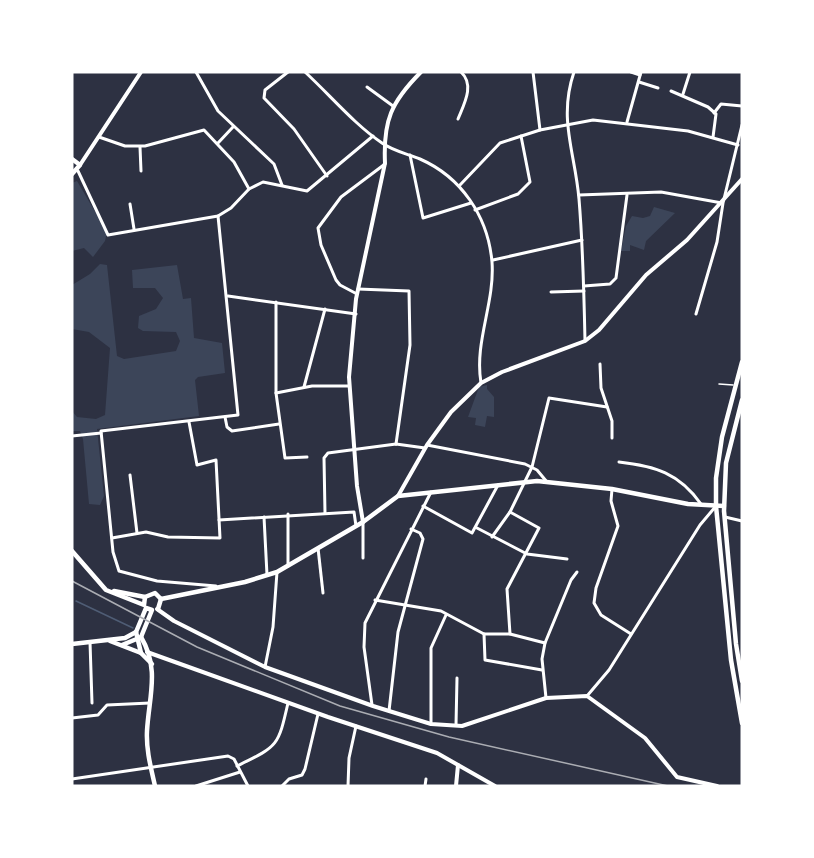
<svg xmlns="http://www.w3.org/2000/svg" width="814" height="858" font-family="Georgia,serif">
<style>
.green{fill:#3c4559}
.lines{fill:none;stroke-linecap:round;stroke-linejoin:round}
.stream{stroke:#4f5d75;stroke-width:1.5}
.service{stroke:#fff;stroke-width:1.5}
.minor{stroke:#fff;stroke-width:3}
.tertiary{stroke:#fff;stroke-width:4}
.secondary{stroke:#fff;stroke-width:4.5}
.primary{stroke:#fff;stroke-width:4.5}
.rail{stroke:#abadb3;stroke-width:1.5}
</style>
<rect width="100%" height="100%" fill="#2d3142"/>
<g class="green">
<polygon points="77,181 107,232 105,241 93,257 84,248 72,251 72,183"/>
<polygon points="654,207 675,213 646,241 644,250 630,245 630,251 621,251 626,226 632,216 643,218 650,216"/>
<polygon points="100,264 107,265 117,356 124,359 176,351 180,341 176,332 143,331 138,328 139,316 156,309 163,298 155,288 133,288 132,270 177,265 183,299 191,298 194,338 222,343 225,373 198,377 195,380 199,416 97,429 104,496 100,505 89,504 83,439 80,431 72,431 72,411 77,417 96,419 105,415 110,348 89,332 72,329 72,285 90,274"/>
<polygon points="487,385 487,389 494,397 494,417 487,416 485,427 475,425 476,418 468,417 479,387"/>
</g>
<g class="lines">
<polyline class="stream" points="76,601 133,628"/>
<polyline class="service" points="719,384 733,385"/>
<g class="minor">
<polyline points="196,72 218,111 274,164 282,185"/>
<polyline points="288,72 265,90 264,98 294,129 327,176"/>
<path d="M 305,72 C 330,95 354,124 382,143 C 393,151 408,154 420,159 C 461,177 488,216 492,262 C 495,303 474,342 481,383"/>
<polyline points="533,72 540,130"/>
<path d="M 574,72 C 558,119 575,152 579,199 C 583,246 584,293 585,341"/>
<polyline points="631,72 640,75"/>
<polyline points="639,82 658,88"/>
<polyline points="367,87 393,106"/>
<polyline points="671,91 708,107 716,114 713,137"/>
<polyline points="683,94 690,72"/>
<polyline points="714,113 721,104 742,106"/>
<path d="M 458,119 C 464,104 475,85 461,72"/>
<polyline points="627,122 641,72"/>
<polyline points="99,137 125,146 145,146 204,130 234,162 249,189 263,182 307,191 373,136"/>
<polyline points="218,143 233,127"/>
<polyline points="140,147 141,171"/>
<polyline points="410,155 423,218 471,203"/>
<polyline points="78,171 108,235 218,216 231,208 249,189"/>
<polyline points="460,185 500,143 540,130 593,120 688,131 738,145"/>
<polyline points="579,195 661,192 722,203"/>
<polyline points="130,204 134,229"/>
<polyline points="475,210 518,194 530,182 521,136"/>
<polyline points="493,260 582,240"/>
<polyline points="584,286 610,284 616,278 627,195"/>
<polyline points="358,289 409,291 410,345 396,444"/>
<polyline points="551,292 584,291"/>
<polyline points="357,294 340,285 336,280 321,245 318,228 341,197 385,164"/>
<polyline points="228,296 356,314"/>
<polyline points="276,302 276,393 285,458 307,457"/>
<polyline points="696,314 717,242 723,203 742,125"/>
<polyline points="600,364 601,388 612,421 612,438"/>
<polyline points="304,387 325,309"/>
<polyline points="276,393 312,386 349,386"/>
<polyline points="225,417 227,427 232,431 279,424"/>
<polyline points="72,436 101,433"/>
<polyline points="427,445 525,464 537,470 547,482"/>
<path d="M 619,462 C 655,466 679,473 701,504"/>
<polyline points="130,475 137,533"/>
<polyline points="612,489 611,501 618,526 596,588 594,603 601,615 631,634"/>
<polyline points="423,506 472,533 498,485"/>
<polyline points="325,513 324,458 328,453 396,444 425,448"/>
<polyline points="288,514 288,566"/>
<polyline points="264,517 267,575"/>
<polyline points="725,517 742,521"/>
<polyline points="219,520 354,512 356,526"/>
<polyline points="477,528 527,554 567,559"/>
<polyline points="492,537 510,512 532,467 549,398 607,407"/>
<polyline points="112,538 146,532 168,537 220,538 216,460 197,465 189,422"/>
<polyline points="318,548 323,593"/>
<polyline points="363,558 363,522"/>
<polyline points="216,586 157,581 119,571 113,552 101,431 238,415 218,216"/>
<polyline points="375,600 441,611 484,634 510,634 545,643"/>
<polyline points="484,634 485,660 542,670"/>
<polyline points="510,634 507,589 539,528 510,512"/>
<polyline points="90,642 92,703"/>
<polyline points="265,667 273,627 277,572"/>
<polyline points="587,696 609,670 700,525 716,506"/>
<polyline points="546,698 542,659 545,643 571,580 577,572"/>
<polyline points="372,705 364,647 365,623 431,492"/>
<polyline points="389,711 398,632 423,539 420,533 411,529"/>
<polyline points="72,718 98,715 107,705 150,703"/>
<polyline points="431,724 431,648 446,615"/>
<polyline points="456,725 457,678"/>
<path d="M 237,766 C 278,746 278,747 288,703"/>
<polyline points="72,779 228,756 234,759 248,786"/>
<polyline points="196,786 240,772"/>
<polyline points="282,786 289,779 302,775 305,769 318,714"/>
<polyline points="348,786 349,758 356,726"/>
<polyline points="425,786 426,779"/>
</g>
<g class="tertiary">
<polyline points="80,165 141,72"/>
<polyline points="398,496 427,445 451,412 481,383 502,372 585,341 599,330 646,275 687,240 742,179"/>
<path d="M 363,522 L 357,486 L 349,377 L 356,299 L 385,163 C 383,121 391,102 421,72"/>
<polyline points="157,609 174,621 265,667 373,706 431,724 462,726 546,698 587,696 645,738 677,777 717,786"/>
<polyline points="147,652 328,717 437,753 495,786"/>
<polyline points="456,786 458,765"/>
</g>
<g class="secondary">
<polyline points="72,159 80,165 72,174"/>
<polyline points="72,551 106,590 144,605 145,597"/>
<polyline points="114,591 145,597 155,593 161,599"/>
<polyline points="161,599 245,582 277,572 363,522 398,496 537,481 612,489 688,504 724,506"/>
<polyline points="158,609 161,599"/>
<polyline points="136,632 146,608 152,610 141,637"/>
<polyline points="136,632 141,653"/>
<path d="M 141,637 C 160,669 149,696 147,731 C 146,750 151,768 155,786"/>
<polyline points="110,641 141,653 152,664"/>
<polyline points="72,644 125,638 136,632"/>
<polyline points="122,645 139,638"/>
</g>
<g class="primary">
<polyline points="742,362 722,437 716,478 716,506 731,660 742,723"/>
<polyline points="742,400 726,463 724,511 736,644 742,681"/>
</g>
<polyline class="rail" points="72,581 197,647 340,706 449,737 668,786"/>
</g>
<rect width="814" height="858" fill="none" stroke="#ffffff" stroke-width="147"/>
</svg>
